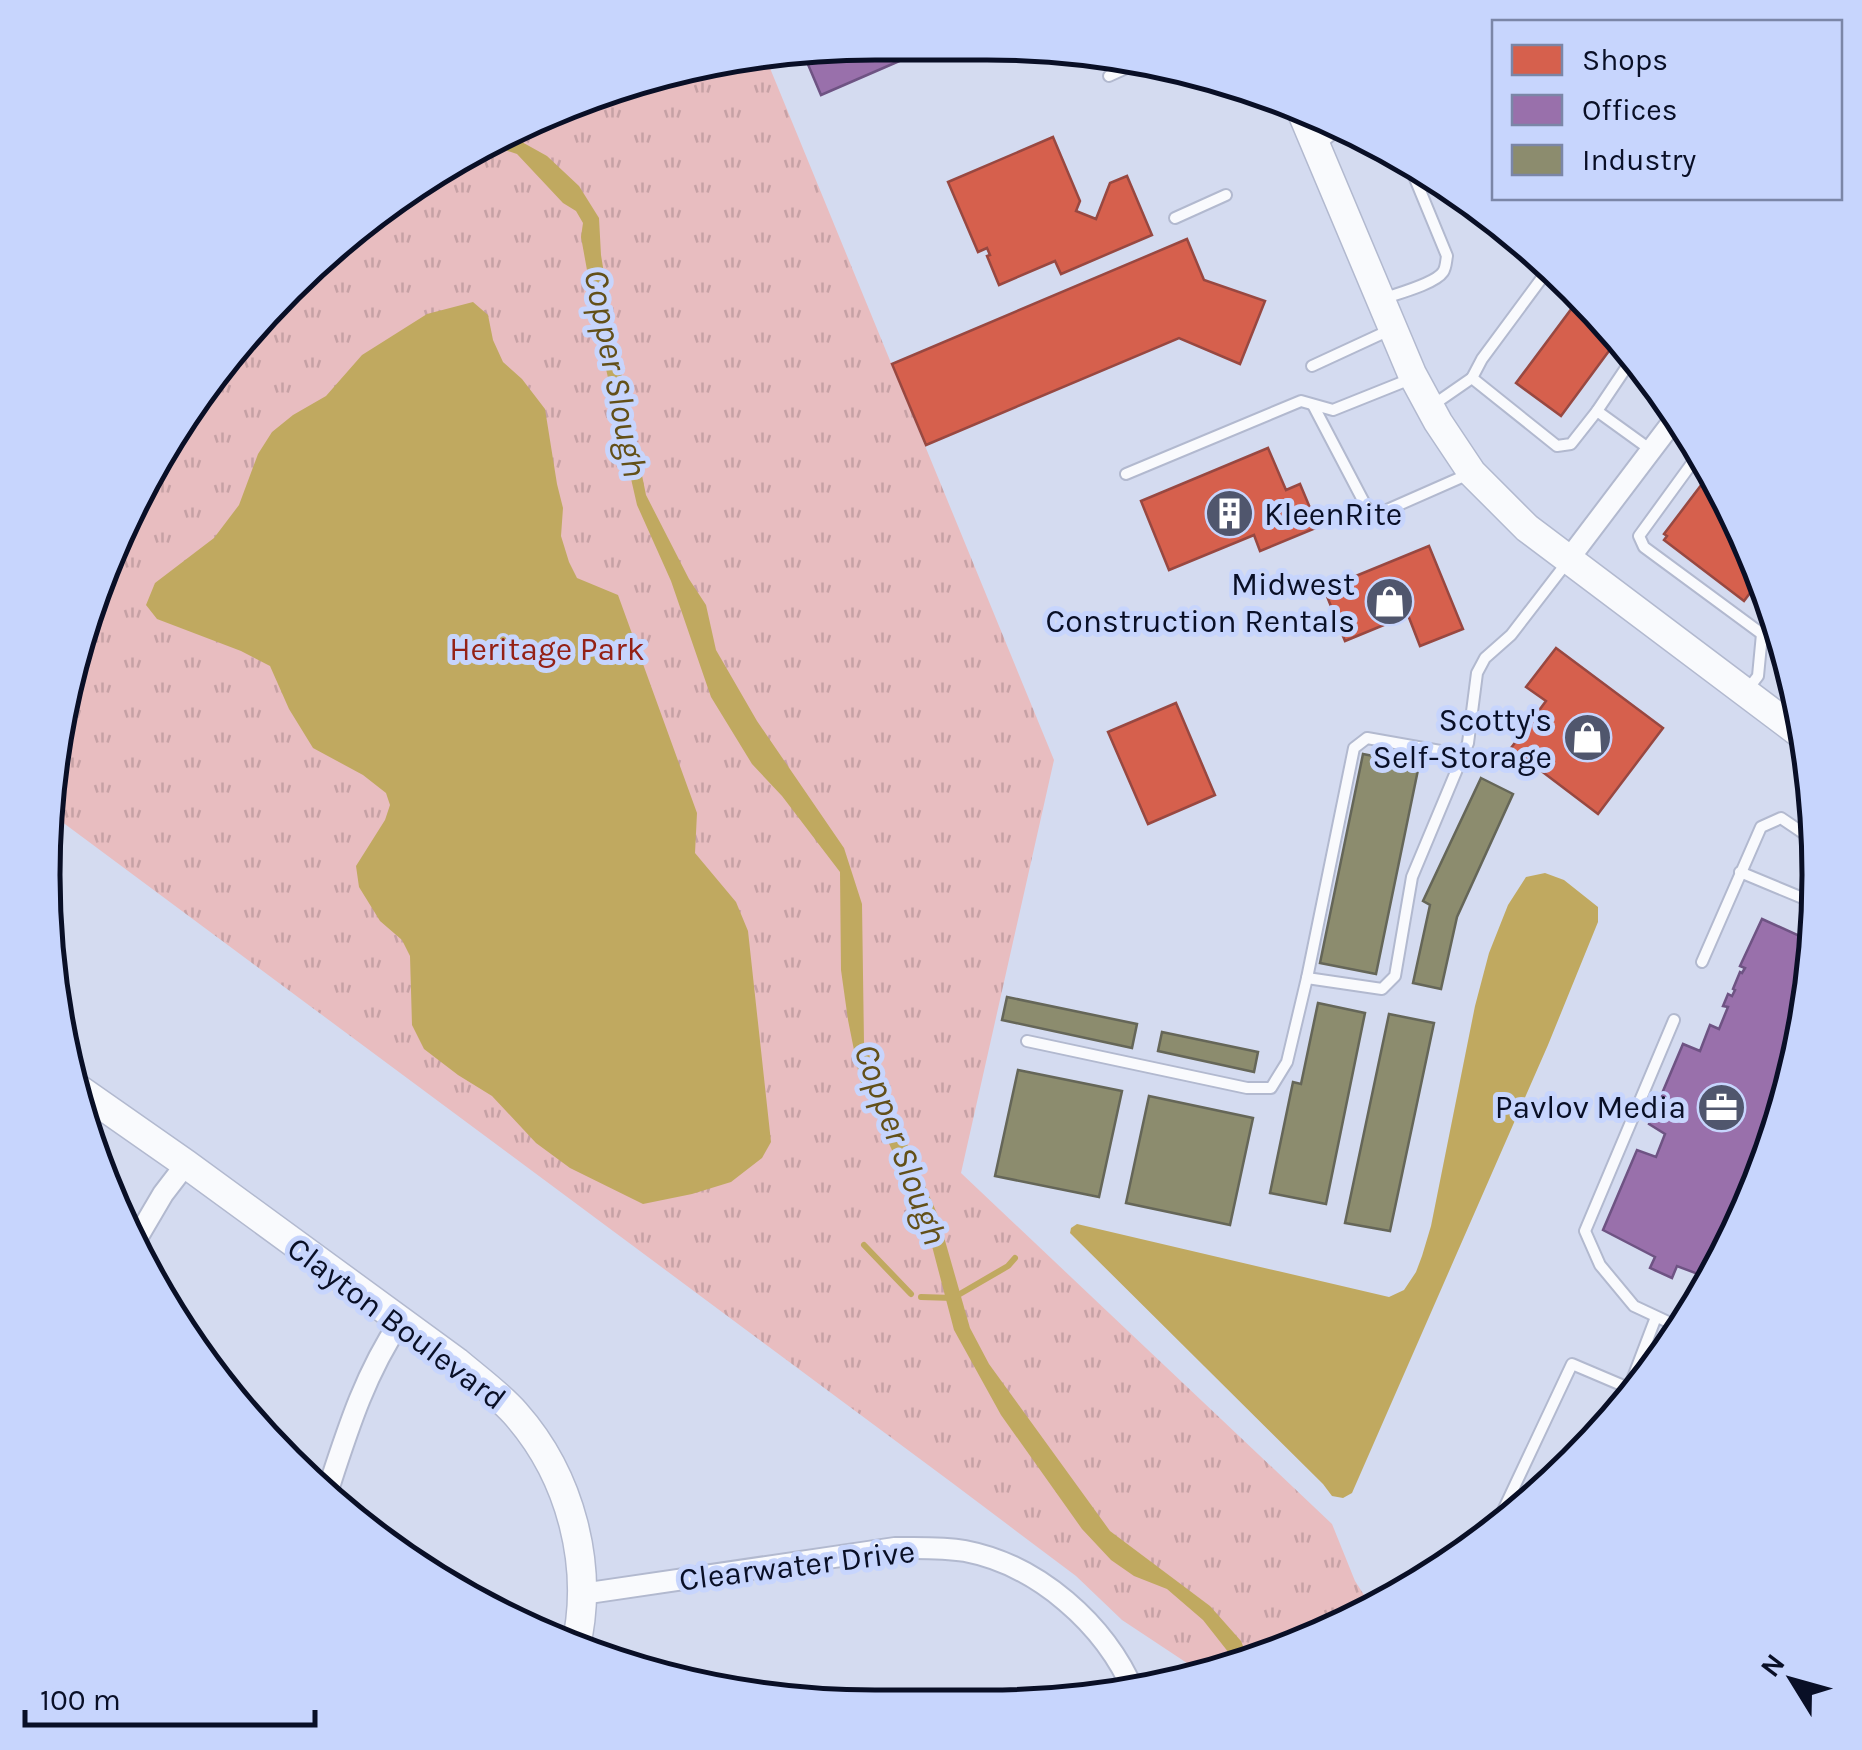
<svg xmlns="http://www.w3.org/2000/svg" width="1862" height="1750" font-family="Karla,sans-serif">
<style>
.park{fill:url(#park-tufts)}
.water{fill:#c0a960}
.shops{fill:#d6604d;stroke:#984841;stroke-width:2.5}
.offices{fill:#9970ab;stroke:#6e5383;stroke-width:2.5}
.industry{fill:#8c8c6e;stroke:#656658;stroke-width:2.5}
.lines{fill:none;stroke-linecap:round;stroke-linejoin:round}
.stream{stroke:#c0a960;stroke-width:6}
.lane-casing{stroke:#b2b9cf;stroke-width:14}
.street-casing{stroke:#b2b9cf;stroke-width:24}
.secondary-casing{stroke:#b2b9cf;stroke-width:31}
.lane{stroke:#f9fafd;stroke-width:10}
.street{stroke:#f9fafd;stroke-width:20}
.secondary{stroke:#f9fafd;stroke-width:28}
.labels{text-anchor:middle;stroke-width:10;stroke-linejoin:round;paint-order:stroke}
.poi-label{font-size:32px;fill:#090f26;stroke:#c7d5fd;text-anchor:end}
.park-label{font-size:32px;fill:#942116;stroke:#c7d5fd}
.street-label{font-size:32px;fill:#090f26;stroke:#c7d5fd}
.water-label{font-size:35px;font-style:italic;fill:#635019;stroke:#c7d5fd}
.rim{fill:none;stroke:#090f26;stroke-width:5}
</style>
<defs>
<pattern id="park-tufts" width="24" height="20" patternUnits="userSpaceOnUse" patternTransform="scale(2.5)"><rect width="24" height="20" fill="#e8bdc0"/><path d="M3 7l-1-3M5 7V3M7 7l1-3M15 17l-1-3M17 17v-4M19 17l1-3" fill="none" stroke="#c6a1a5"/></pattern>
</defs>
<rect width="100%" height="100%" fill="#d4dbf0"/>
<polygon class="park" points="765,56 1054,760 961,1173 1332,1524 1355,1581 1373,1609 1255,1663 1205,1675 1122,1620 1076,1576 951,1482 46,810 71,659 129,506 249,327 368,215 507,128 712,59"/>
<g class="water">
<polygon points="502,131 547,156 579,186 599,218 601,255 616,347 646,495 689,579 706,605 716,650 757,721 844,848 862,904 864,1043 938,1216 970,1328 989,1364 1110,1531 1210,1606 1241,1641 1250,1664 1240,1667 1203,1620 1167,1589 1134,1576 1111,1560 1082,1529 1001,1415 954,1330 927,1227 860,1080 848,1020 841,970 840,872 782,796 752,764 711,697 671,581 637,505 601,347 581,237 583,223 576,211 563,203 517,154 483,143"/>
<polygon points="473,302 488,315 493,340 503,362 522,379 545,409 557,484 563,508 561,536 569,562 577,578 618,595 697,813 695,853 736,902 748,931 771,1142 762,1158 731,1182 692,1194 643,1204 570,1168 536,1143 492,1096 458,1075 424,1049 412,1025 410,956 402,940 380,921 359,887 356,866 385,820 390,805 386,793 363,775 313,748 289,709 270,666 241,651 157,619 146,605 155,583 214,538 239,505 258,454 272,432 293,415 326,396 362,355 427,314"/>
<polygon points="1545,873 1564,880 1598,907 1598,922 1548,1045 1352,1493 1343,1498 1332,1496 1323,1484 1070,1233 1071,1228 1077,1224 1389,1297 1404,1290 1416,1272 1422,1256 1431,1226 1475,1006 1489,953 1508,905 1526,877"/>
</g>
<g class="shops">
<polygon points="1053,137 1080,201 1076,211 1096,219 1110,183 1127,176 1152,235 1061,274 1055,261 999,285 987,256 990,255 987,248 978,252 948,182"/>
<polygon points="1187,239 1204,280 1265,301 1240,364 1179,338 926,445 892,364"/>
<polygon points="1581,296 1613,327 1620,336 1561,416 1516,383"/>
<polygon points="1268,448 1286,490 1300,484 1318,527 1260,551 1254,535 1169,570 1141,501"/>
<polygon points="1708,476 1720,485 1762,577 1744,601 1664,540 1667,536 1664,534"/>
<polygon points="1429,546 1463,629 1420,646 1408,615 1345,641 1324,589"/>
<polygon points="1556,648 1663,728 1598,814 1511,748 1546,701 1526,687"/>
<polygon points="1176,703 1215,795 1148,824 1108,732"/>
</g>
<g class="offices">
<polygon points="927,49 821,95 804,55"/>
<polygon points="1762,919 1815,943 1806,1000 1795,1026 1800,1039 1791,1090 1760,1172 1752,1169 1743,1194 1751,1198 1734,1243 1711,1279 1677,1266 1672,1278 1650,1268 1655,1257 1603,1230 1637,1150 1656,1157 1665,1134 1649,1124 1683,1044 1700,1051 1710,1025 1719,1029 1728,1007 1723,1006 1728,994 1732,996 1735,990 1733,989 1740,972 1742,973 1745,968 1740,966"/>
</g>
<g class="industry">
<polygon points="1363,754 1419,765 1376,974 1320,963"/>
<polygon points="1481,778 1513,794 1457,917 1441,989 1413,983 1430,905 1423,901"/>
<polygon points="1007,997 1137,1024 1132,1048 1002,1020"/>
<polygon points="1318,1003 1365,1013 1326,1204 1270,1193 1293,1082 1301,1084"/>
<polygon points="1389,1014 1434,1023 1390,1231 1345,1223"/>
<polygon points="1162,1032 1258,1052 1254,1072 1158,1051"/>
<polygon points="1018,1070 1122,1091 1099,1197 995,1176"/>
<polygon points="1149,1096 1253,1118 1230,1225 1126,1203"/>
</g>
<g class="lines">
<g class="stream">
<polyline points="864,1245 911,1294"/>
<polyline points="921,1297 953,1298 1008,1266 1015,1258"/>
</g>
<defs>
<g id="lane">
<polyline points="1109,76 1142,61"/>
<polyline points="1175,218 1226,195"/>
<path d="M 1382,299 C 1396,294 1435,284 1443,272 C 1446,268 1446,261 1447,256 L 1414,176"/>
<polyline points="1312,366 1392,329"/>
<polyline points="1472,378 1482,359 1550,267"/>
<polyline points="1313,405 1367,508 1374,512 1387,510 1471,473"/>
<polyline points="1433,405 1472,378 1557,446 1571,444 1597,411 1651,450"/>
<polyline points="1597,411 1634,356"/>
<polyline points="1705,454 1695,459 1639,536 1644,547 1785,651"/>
<polyline points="1126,474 1301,401 1333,410 1413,378"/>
<polyline points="1748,689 1758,676 1762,634 1777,614"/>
<polyline points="1740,872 1817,904"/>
<polyline points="1702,962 1761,827 1781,818 1815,841"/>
<polyline points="1307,978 1354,748 1367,738 1463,755"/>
<polyline points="1674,1020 1585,1231 1600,1265 1634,1306 1681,1328"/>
<polyline points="1027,1041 1247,1088 1271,1088 1287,1062 1307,978 1382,989 1395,976 1412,877 1468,743 1477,673 1485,658 1511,635 1568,561"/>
<polyline points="1629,1388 1656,1317"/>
<polyline points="1493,1532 1572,1364 1638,1392"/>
</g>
<g id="street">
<polyline points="1315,142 1339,122"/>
<polyline points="1568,560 1677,416"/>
<polyline points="133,1245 163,1194 186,1164"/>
<path d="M 326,1496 C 346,1435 364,1375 400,1322"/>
<path d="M 582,1594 L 895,1548 C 919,1548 942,1547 965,1551 C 1038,1565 1105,1624 1134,1692"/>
</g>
<g id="secondary">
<polyline points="1300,108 1412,374 1438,422 1472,473 1527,528 1806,738"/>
<path d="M 73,1085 L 186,1164 L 457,1362 C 477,1379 498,1394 515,1413 C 571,1476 595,1567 575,1650"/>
</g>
</defs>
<use href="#lane" class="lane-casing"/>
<use href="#street" class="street-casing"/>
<use href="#secondary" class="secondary-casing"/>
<use href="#lane" class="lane"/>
<use href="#street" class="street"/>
<use href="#secondary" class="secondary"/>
</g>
<defs>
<symbol id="building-disc" viewBox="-11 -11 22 22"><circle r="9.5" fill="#50566d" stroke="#c7d5fd"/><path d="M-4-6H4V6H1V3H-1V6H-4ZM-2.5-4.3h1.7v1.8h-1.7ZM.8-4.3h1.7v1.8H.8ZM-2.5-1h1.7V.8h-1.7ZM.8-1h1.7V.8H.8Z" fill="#fff"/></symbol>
<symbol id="shop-disc" viewBox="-11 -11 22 22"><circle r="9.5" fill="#50566d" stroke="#c7d5fd"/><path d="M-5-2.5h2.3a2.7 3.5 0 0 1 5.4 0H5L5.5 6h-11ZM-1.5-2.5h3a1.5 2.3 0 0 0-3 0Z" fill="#fff"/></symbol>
<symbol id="office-disc" viewBox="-11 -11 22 22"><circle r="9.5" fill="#50566d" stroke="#c7d5fd"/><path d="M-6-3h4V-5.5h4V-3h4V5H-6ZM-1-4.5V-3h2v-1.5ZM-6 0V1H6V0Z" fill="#fff"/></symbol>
</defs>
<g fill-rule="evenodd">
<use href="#building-disc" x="1202" y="486" width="55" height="55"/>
<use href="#shop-disc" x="1362" y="574" width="55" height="55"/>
<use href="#shop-disc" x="1560" y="710" width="55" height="55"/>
<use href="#office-disc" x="1694" y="1080" width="55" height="55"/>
</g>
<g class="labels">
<g class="poi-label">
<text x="1264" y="525" text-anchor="start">KleenRite</text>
<text x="1355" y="595">Midwest<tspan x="1355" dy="37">Construction Rentals</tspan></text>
<text x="1552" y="731">Scotty's<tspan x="1552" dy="37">Self-Storage</tspan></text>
<text x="1686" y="1118">Pavlov Media</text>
</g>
<g class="park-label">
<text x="547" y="660">Heritage Park</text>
</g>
<g class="street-label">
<text transform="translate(397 1323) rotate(37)" y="11">Clayton Boulevard</text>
<text transform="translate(797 1565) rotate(-7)" y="11">Clearwater Drive</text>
</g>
<g class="water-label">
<text transform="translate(616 373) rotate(79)" y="12">Copper Slough</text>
<text transform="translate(901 1144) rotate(70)" y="12">Copper Slough</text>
</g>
</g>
<path d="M0 0H1862V1750H0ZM875 60H987A815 815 0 0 1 1802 875V875A815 815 0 0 1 987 1690H875A815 815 0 0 1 60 875V875A815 815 0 0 1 875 60Z" fill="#c7d5fd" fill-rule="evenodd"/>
<path class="rim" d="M875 60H987A815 815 0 0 1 1802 875V875A815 815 0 0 1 987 1690H875A815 815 0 0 1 60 875V875A815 815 0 0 1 875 60Z"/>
<rect x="1492" y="20" width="350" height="180" fill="#c7d5fd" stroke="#7b86a7" stroke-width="2.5"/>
<rect x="1512" y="45" width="50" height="30" fill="#d6604d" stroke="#7b86a7" stroke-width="2.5"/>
<text x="1582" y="70" font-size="30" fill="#090f26">Shops</text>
<rect x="1512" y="95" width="50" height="30" fill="#9970ab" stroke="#7b86a7" stroke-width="2.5"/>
<text x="1582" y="120" font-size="30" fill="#090f26">Offices</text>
<rect x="1512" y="145" width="50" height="30" fill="#8c8c6e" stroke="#7b86a7" stroke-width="2.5"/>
<text x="1582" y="170" font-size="30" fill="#090f26">Industry</text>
<g transform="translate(1792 1680) rotate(307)" stroke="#c7d5fd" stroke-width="8" paint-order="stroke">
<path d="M0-8L18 38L0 25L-18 38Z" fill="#090f26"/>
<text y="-15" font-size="28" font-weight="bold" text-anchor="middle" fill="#090f26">N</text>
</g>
<path d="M25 1710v15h290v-15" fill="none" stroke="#090f26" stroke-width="5"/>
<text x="40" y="1710" font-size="30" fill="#090f26" stroke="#c7d5fd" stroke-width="8" paint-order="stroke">100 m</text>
</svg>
